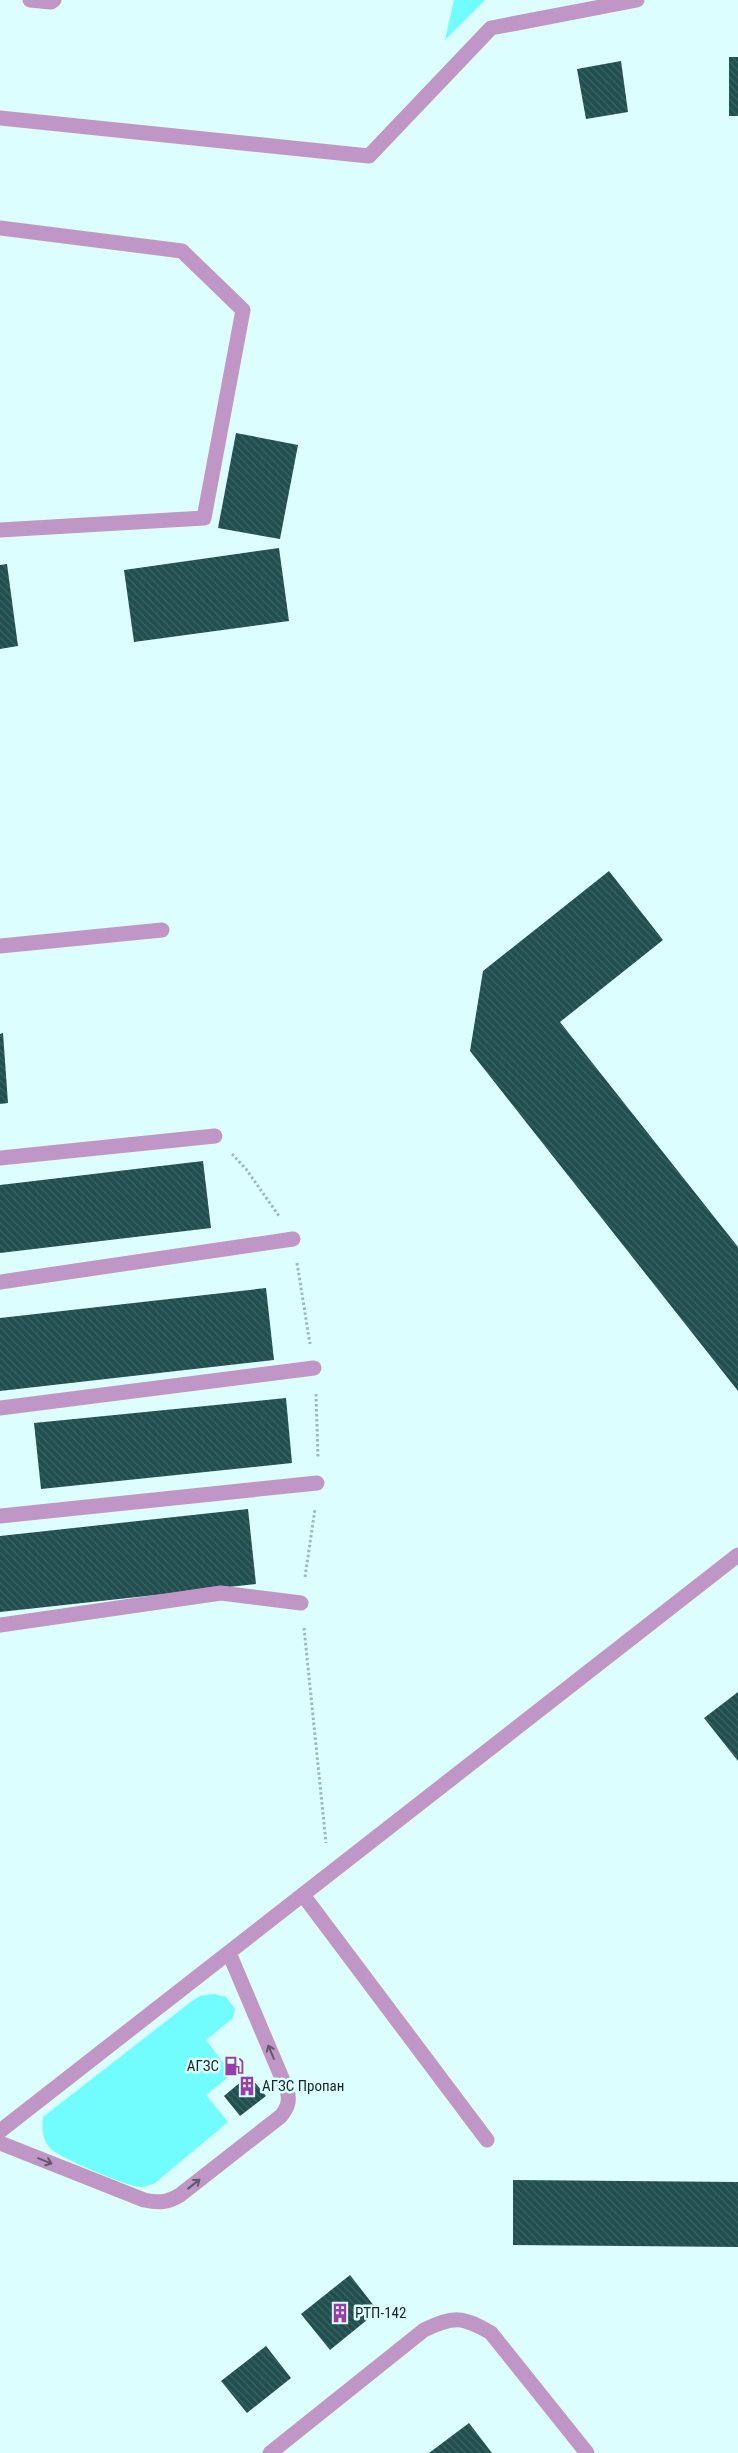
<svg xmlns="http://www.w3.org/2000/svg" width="738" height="2453" font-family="'Roboto Condensed',sans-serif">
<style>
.green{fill:#71fcfd}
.building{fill:url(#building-back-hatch)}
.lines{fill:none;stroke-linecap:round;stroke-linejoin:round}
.path{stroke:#9cb9b9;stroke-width:3;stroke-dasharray:2.5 2.5;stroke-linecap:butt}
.minor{stroke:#c096c6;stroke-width:15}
.oneway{stroke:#62586e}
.labels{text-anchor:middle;stroke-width:5;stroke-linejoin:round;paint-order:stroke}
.poi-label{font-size:15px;fill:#152626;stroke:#dcfefe;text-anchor:start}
</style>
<defs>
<pattern id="building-back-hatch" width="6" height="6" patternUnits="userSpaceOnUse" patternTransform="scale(1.25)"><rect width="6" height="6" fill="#214e4e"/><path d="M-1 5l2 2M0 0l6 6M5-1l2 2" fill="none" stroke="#3f6464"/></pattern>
</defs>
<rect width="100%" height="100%" fill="#dcfefe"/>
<g class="green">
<polygon points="454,0 485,0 445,40"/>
<path d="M 214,1994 L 226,1997 L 235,2009 L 233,2018 L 206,2040 L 232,2074 L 206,2095 L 228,2122 L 155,2183 C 150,2185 145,2187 140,2187 C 127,2186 60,2158 51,2149 C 42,2140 42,2129 43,2117 L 192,2001 L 200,1996 Z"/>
</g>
<g class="building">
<rect x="729" y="57" width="9" height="59"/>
<polygon points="621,61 628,112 586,119 577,69"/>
<polygon points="236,433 298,445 280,539 218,528"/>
<polygon points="279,548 289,621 134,642 124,570"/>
<polygon points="7,564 18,646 0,649 0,565"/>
<polygon points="609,871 663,940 560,1022 738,1247 738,1391 470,1051 483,971"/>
<polygon points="3,1033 8,1103 0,1104 0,1034"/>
<polygon points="203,1161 211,1228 0,1253 0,1185"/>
<polygon points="266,1288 274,1360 0,1391 0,1318"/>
<polygon points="286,1398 292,1463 41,1489 34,1423"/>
<polygon points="248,1509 256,1584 0,1612 0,1536"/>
<polygon points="738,1692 738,1761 704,1718"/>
<polygon points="249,2075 266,2096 240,2116 224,2096"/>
<polygon points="513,2180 738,2182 738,2247 513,2245"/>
<polygon points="350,2275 378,2311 330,2350 301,2314"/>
<polygon points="266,2346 291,2378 247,2413 221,2381"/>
<polygon points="469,2423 492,2453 429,2453"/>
</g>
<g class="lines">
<g class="path">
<polyline points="232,1154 246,1169 279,1216"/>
<polyline points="297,1263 310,1344"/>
<polyline points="316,1394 318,1458"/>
<polyline points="305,1577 315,1509"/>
<polyline points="304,1628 326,1843"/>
</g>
<g class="minor">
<polyline points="30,0 51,2 54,0"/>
<polyline points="0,118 369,156 491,28 637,0"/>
<polyline points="0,228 182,251 243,310 204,518 0,530"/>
<polyline points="0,946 162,930"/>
<polyline points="0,1158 215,1136"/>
<polyline points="0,1282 293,1239"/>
<polyline points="0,1408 314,1368"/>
<polyline points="0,1516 317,1483"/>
<polyline points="0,1625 221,1593 301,1603"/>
<polyline points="303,1895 487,2140"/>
<polyline points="0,2131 738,1555"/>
<path d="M 0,2143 L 144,2200 C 159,2203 167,2203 180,2195 L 281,2116 C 288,2107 290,2101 287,2090 L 229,1953"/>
<path d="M 270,2453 L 424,2330 C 454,2316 462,2316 491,2333 L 587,2453"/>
</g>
</g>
<defs><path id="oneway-shaft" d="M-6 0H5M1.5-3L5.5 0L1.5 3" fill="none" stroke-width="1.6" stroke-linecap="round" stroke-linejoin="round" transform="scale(1.25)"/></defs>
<g class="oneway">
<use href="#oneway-shaft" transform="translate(271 2052) rotate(-113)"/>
<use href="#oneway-shaft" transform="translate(45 2161) rotate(22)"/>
<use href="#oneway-shaft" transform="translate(194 2184) rotate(-38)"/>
</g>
<defs>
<symbol id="fuel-bare" viewBox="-9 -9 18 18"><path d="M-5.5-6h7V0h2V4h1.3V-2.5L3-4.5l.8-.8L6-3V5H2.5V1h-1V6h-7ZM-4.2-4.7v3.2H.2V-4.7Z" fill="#9b3fa8" stroke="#dcfefe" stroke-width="2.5" paint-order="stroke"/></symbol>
<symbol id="building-bare" viewBox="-9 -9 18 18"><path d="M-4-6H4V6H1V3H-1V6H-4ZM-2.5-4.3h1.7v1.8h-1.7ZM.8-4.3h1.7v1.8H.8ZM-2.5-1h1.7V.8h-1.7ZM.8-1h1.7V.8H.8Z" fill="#9b3fa8" stroke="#dcfefe" stroke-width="2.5" paint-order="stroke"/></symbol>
</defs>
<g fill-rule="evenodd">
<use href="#fuel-bare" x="220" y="2052" width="28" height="28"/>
<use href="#building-bare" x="233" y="2072" width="28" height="28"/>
<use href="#building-bare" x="326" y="2299" width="28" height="28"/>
</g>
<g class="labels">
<g class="poi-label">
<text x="219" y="2071" text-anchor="end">АГЗС</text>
<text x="262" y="2091">АГЗС Пропан</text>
<text x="355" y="2318">РТП-142</text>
</g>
</g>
</svg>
